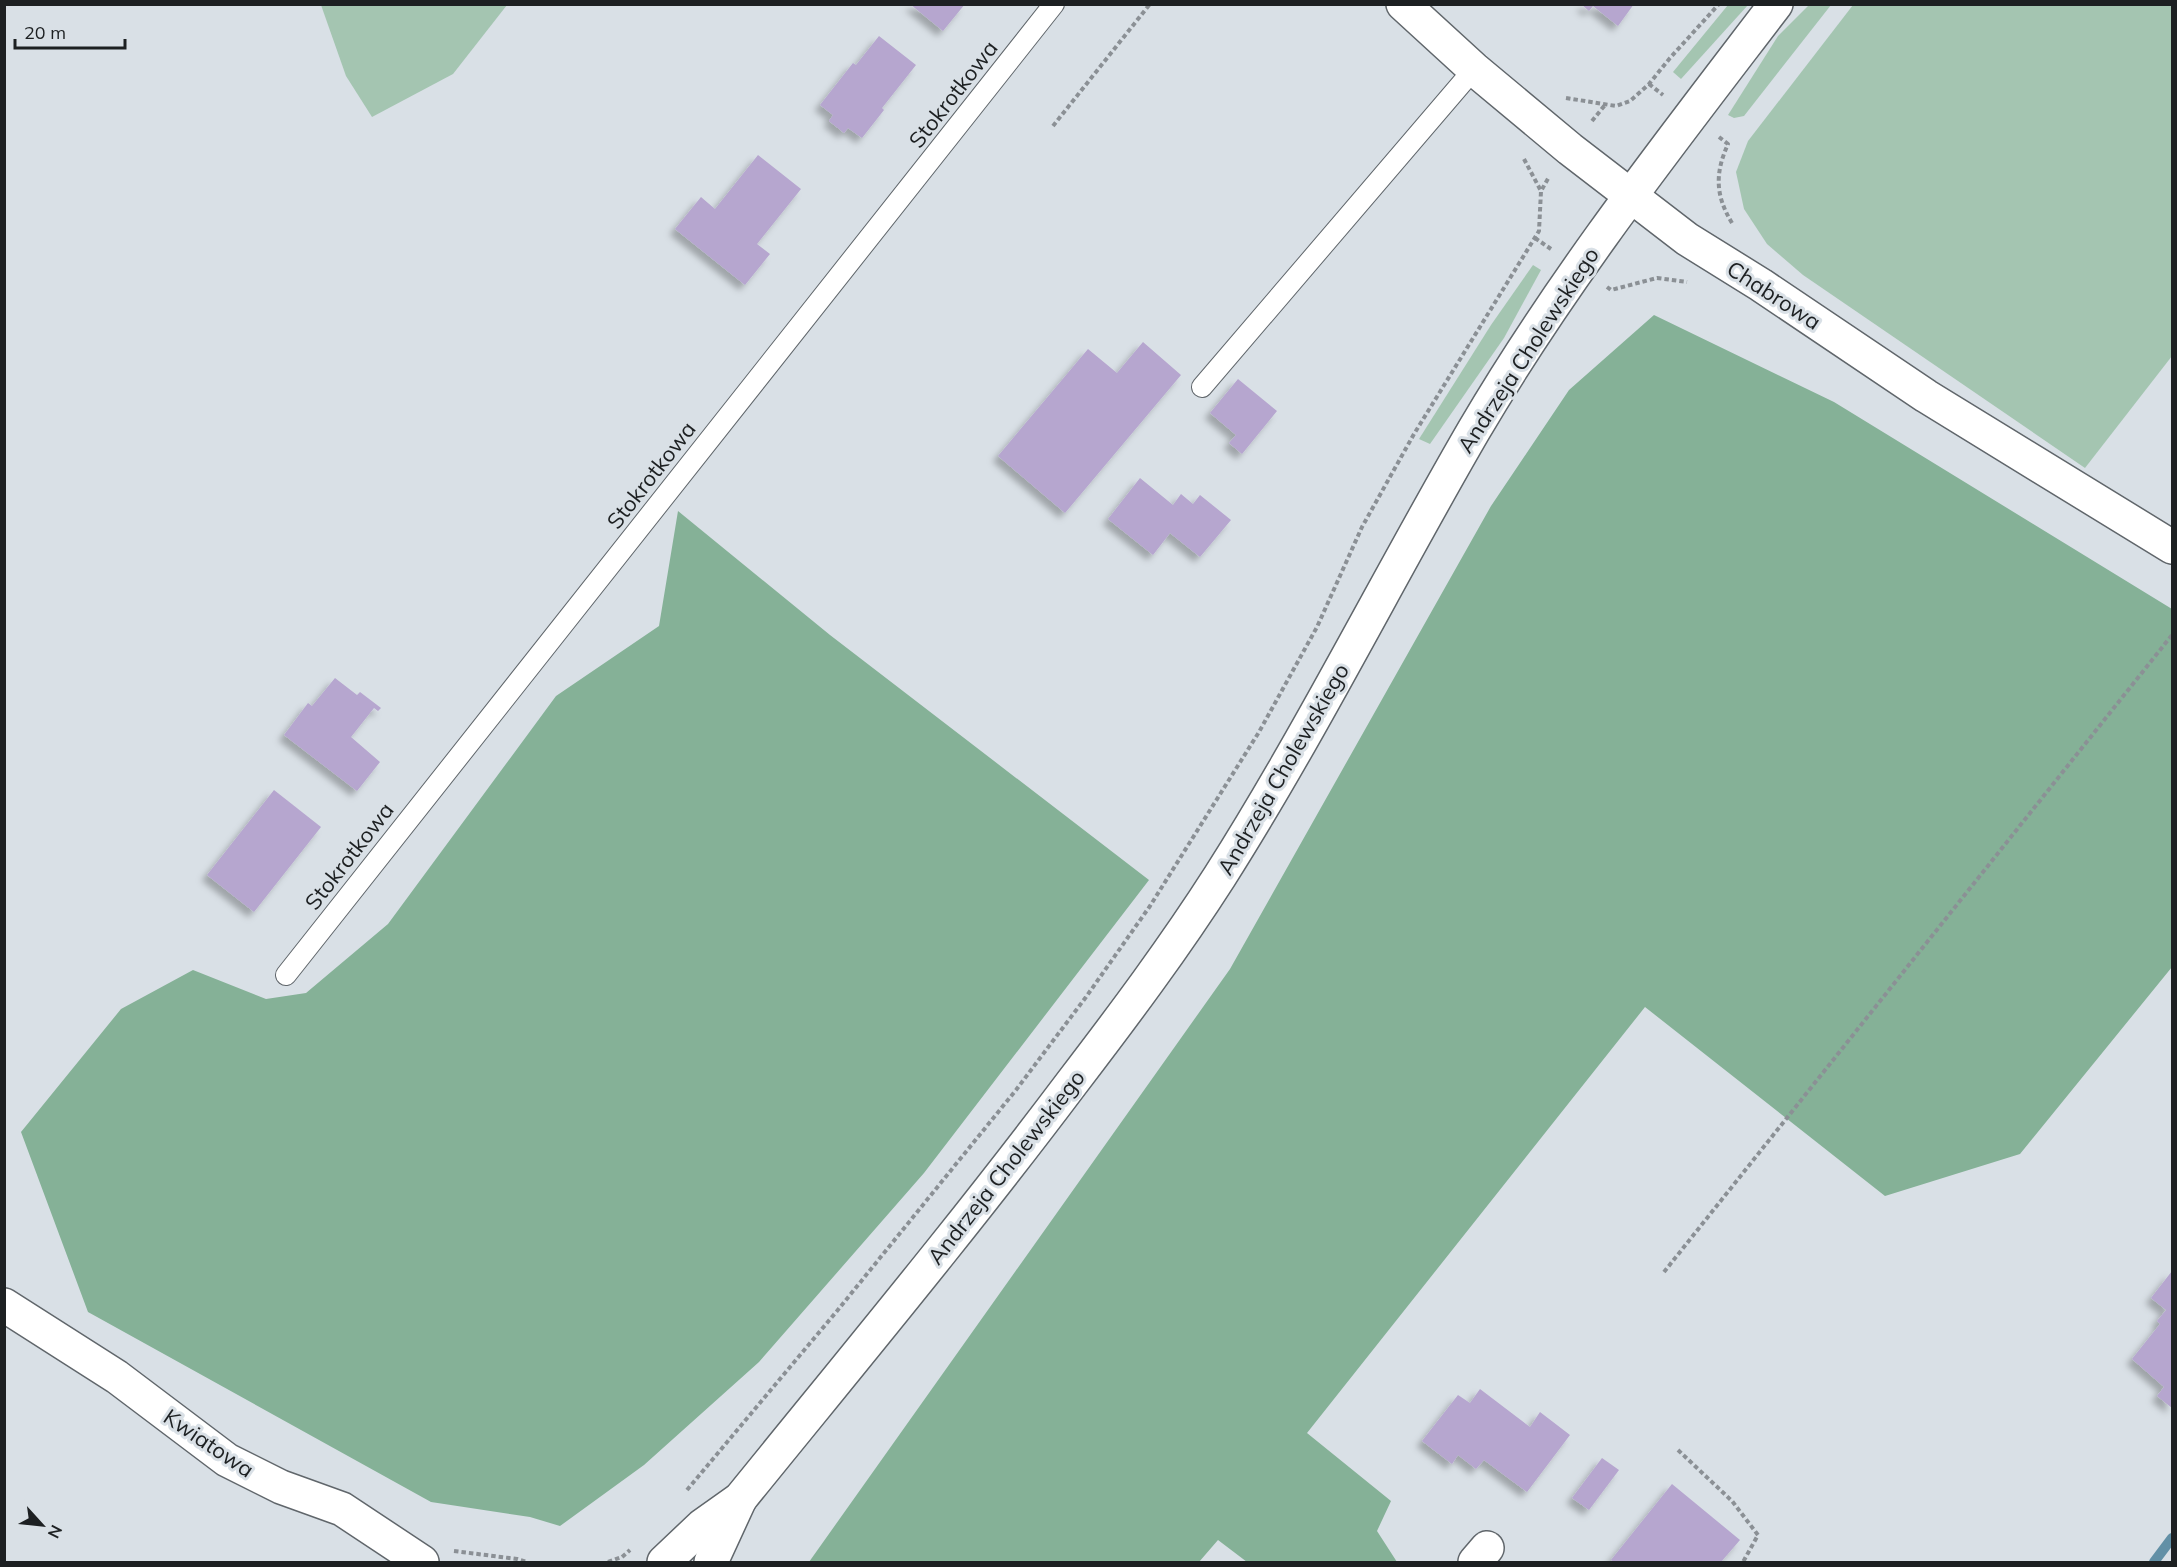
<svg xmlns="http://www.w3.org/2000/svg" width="2177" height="1567" font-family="Mulish,sans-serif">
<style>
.green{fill:#a4c5b1}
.forest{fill:#85b197}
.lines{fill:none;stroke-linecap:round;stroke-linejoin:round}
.stream{stroke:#6290a6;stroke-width:10}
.building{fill:#b6a6cf;filter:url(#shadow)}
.lane-casing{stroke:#60666b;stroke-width:22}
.street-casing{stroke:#60666b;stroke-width:36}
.path{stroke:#8b9095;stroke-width:4;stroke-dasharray:4.5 3;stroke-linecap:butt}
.lane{stroke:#fff;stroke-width:20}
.street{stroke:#fff;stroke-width:33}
.labels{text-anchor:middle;stroke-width:6;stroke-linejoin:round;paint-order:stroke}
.street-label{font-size:22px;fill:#1d2022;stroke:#d9e0e6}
</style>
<defs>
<filter id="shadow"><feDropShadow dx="-5.5" dy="5.5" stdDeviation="3" flood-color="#0004"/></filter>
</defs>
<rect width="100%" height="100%" fill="#d9e0e6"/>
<g class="green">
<polygon points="1810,4 1831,5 1744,116 1734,118 1728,115 1778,36"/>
<polygon points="321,5 321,4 507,5 453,74 372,117 346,76"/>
<polygon points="1728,5 1748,5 1681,79 1673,72"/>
<polygon points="1853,5 2172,5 2172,356 2085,468 1803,275 1767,244 1744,209 1736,172 1748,141"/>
<polygon points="1533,265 1541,270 1504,338 1430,444 1419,439 1491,325"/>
</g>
<g class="forest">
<polygon points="1654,315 1834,402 2172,609 2172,967 2020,1154 1885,1196 1645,1007 1307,1433 1391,1501 1377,1531 1397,1562 1247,1562 1218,1540 1199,1562 809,1562 1230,969 1491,506 1569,390"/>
<polygon points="678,511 830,635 1149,880 924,1173 759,1362 644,1465 560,1526 530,1517 431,1502 88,1312 21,1132 121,1009 193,970 266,999 306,993 388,924 556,696 659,626"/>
</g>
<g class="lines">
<polyline class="stream" points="2154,1562 2172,1538"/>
</g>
<g class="building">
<polygon points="910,4 965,4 943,31"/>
<polygon points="1581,4 1634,4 1618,26 1593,6 1589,11"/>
<polygon points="879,36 916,65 882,108 884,110 862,138 848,128 844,133 829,121 833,115 820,105 853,63 856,65"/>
<polygon points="758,155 801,189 757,244 770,254 745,285 675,229 701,197 715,209"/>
<polygon points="1143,342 1181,375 1065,513 998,456 1088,349 1117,373"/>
<polygon points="1238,379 1277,411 1242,454 1229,443 1236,435 1210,413"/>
<polygon points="1140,478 1173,505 1181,494 1193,504 1200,495 1231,520 1200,557 1170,533 1153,555 1108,519"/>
<polygon points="335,678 357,695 360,692 381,708 378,711 374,708 351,737 380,762 357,791 284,735 308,703 312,706"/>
<polygon points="274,790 321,827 254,912 207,875"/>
<polygon points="2172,1271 2172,1408 2157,1396 2164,1387 2132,1359 2160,1324 2157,1321 2166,1310 2151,1298"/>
<polygon points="1480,1389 1530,1427 1540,1412 1570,1435 1527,1492 1484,1460 1476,1469 1458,1455 1452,1464 1422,1441 1458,1395 1470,1403"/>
<polygon points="1602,1458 1619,1470 1589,1510 1572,1498"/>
<polygon points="1672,1484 1740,1540 1721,1562 1614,1562 1611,1560"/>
</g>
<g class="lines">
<defs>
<g id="lane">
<polyline points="1202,387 1474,69"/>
<polyline points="286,975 1054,4"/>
</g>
<g id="street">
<polyline points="1403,4 1474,69 1570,149 1687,239 1761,285 1926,396 2172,547"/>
<polyline points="4,1305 117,1377 227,1460 281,1487 342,1509 422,1562"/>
<path d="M 664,1562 L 702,1526 L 740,1499 C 851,1362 965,1225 1071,1084 C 1123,1016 1174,948 1220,876 C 1312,731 1388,578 1474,430 C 1562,280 1670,143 1776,4"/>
<polyline points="711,1562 740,1499"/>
<polyline points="1475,1562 1487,1548"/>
</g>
</defs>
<use href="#lane" class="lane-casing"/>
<use href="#street" class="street-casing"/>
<g class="path">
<polyline points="1649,84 1663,95"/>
<polyline points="1566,98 1616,106 1630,101 1649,84 1670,58 1719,4"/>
<polyline points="1592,121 1605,105"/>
<polyline points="1053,126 1150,4"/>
<path d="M 1719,137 L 1728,144 C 1715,173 1715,195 1732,223"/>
<polyline points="1524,159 1541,191"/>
<polyline points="1535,238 1551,249"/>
<polyline points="1607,287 1611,290 1657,278 1687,282"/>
<polyline points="1664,1272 2172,635"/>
<polyline points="1678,1450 1732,1501 1758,1535 1743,1562"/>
<polyline points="687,1490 837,1311 1016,1090 1086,997 1150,906 1259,732 1317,627 1362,527 1414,434 1539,231 1541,191 1549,177"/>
<polyline points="454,1551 517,1559 527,1562"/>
<polyline points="608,1562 622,1557 630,1550"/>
</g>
<use href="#lane" class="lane"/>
<use href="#street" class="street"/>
</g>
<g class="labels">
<g class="street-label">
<text transform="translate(953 94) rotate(-52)" y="8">Stokrotkowa</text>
<text transform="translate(1774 295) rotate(33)" y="8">Chabrowa</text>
<text transform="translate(1528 350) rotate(-57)" y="8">Andrzeja Cholewskiego</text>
<text transform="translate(651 475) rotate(-52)" y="8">Stokrotkowa</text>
<text transform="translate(1283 769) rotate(-60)" y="8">Andrzeja Cholewskiego</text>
<text transform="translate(349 856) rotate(-52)" y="8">Stokrotkowa</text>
<text transform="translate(1006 1167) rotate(-52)" y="8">Andrzeja Cholewskiego</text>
<text transform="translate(209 1443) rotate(34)" y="8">Kwiatowa</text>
</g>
</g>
<rect width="2177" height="1567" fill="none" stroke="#1d2022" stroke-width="12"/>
<g transform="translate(42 1525) rotate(117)" stroke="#d9e0e6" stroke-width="4.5" paint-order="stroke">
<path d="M0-4.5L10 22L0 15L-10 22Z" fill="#1d2022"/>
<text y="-9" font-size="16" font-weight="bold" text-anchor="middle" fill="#1d2022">N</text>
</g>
<path d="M15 39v9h110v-9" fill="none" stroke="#1d2022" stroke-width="3"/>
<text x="24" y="39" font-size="18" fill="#1d2022" stroke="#d9e0e6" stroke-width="4.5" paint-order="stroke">20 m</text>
</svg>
